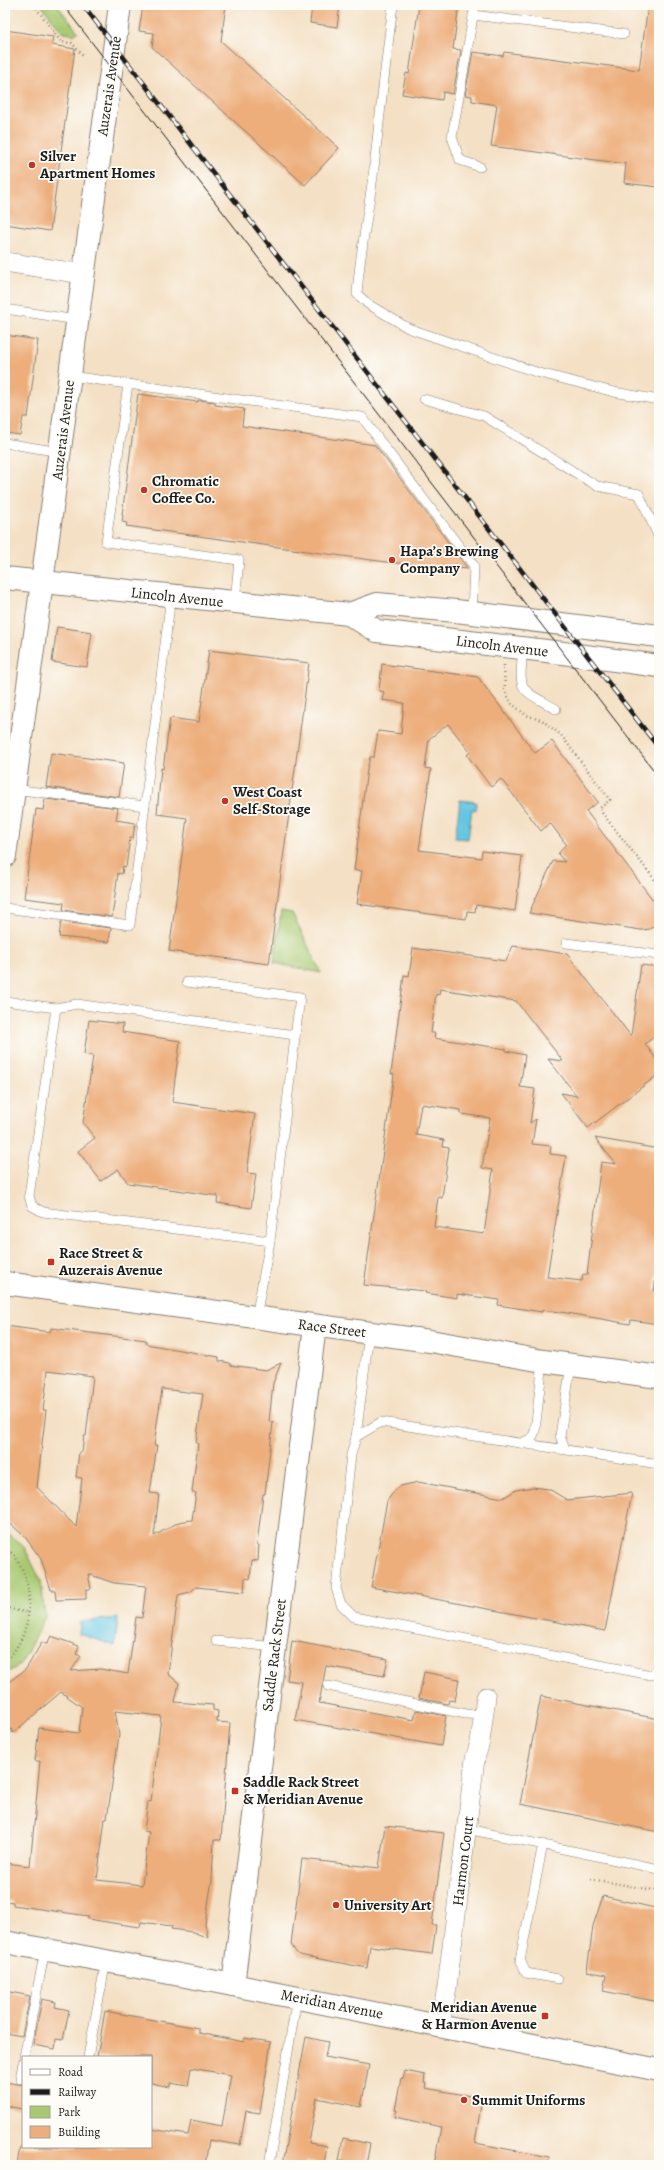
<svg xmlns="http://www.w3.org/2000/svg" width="664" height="2170" font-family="Alegreya,serif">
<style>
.green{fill:#a8c971;stroke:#627246}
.water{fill:#64c6e2;stroke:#40717f}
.building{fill:#edae7b;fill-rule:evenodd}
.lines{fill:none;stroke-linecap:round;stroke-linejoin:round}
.service-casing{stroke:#887e70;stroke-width:10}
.minor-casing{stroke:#887e70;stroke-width:20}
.tertiary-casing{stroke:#887e70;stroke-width:24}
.secondary-casing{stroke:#887e70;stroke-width:24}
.path{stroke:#887e70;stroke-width:2.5;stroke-dasharray:1 3;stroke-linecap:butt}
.service{stroke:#fff;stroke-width:9}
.minor{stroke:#fff;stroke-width:19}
.tertiary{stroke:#fff;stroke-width:22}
.secondary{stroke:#fff;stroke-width:22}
.tram{stroke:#1c1c1c;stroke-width:1}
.rail-casing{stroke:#1c1c1c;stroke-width:4.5}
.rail{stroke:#fdfcf7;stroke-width:3;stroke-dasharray:9;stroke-linecap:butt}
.poi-dot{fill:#c8321e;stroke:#fdfcf7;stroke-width:1.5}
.labels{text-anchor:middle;stroke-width:3.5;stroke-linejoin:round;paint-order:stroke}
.street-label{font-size:15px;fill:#1c1c1c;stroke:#fdfcf7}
.poi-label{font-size:15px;font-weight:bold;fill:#1c1c1c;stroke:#fdfcf7;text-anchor:start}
</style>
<rect width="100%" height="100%" fill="#fdfcf7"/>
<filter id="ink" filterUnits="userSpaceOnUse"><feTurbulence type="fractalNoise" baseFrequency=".025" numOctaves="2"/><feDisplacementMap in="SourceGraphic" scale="8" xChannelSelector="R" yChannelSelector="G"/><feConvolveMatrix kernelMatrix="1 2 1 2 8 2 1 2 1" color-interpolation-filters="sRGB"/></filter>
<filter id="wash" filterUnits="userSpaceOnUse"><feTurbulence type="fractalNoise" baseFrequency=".012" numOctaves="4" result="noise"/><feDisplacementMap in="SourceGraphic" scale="16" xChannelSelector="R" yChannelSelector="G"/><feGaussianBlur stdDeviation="0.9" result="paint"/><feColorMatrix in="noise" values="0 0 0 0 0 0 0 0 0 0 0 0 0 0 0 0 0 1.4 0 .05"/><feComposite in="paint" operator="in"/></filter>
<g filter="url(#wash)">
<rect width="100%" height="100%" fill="#f4e0c4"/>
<g class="green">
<polygon points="41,5 57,5 78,32 73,35 71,33 63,33"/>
<polygon points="281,911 292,913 321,973 274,963"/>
<polygon points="5,1531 24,1547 41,1581 45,1617 21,1664 5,1674"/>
</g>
<g class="water">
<polygon points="460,800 476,802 476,810 472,809 468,839 455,838"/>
<polygon points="118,1618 115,1646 79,1634 80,1622"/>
</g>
<g id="blocks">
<g class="building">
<polygon points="143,5 226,5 221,41 339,148 305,185 152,47 154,33 139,31"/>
<polygon points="312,5 340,5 337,27 310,23"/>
<polygon points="419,5 459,5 453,49 461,50 453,94 443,92 442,100 402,94 406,73 409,74"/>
<polygon points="648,5 659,5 659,187 624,183 626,164 491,146 497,105 472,101 472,96 465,95 473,52 503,56 504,52 639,70"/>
<polygon points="5,30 53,37 52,45 75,49 50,231 5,224"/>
<polygon points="5,335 38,340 28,417 23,417 20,435 5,433"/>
<polygon points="138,394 198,402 198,400 215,402 215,405 244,409 242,426 375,445 468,569 386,562 126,526 127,523 122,522 123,515 122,515"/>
<polygon points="57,627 92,632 87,667 52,662"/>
<polygon points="209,650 309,663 269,964 169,951 187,818 157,814 161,768 163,769 170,718 199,722"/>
<polygon points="382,664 478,677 535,753 552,741 598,802 586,811 659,908 659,921 650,929 641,930 529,913 553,861 565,862 558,854 566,844 550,823 541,831 501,779 491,787 467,755 470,752 448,724 429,739 425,768 431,769 419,850 481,858 482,851 522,856 515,911 476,905 475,912 467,911 466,919 357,904 362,871 354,870 367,769 370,757 374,757 378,731 401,734 404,703 382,700 384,692 379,691"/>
<polygon points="51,753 124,763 119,797 46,787"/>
<polygon points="45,799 118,808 116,820 135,823 133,838 130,838 126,867 123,866 122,874 118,873 112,917 63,910 64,903 24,898 36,809 43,810"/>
<polygon points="61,922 111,928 109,942 59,937"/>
<path d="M 513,946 L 567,954 L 631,1036 L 641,965 L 659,967 L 659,1033 L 645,1044 L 659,1063 L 659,1074 L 588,1128 L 561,1093 L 577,1096 L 548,1059 L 563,1061 L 516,1001 L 440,989 L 439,995 L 436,994 L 431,1033 L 435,1033 L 434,1038 L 506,1049 L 506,1051 L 525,1055 L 520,1087 L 535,1089 L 530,1123 L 536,1119 L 532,1144 L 551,1146 L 550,1154 L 566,1156 L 547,1277 L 582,1281 L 583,1274 L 587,1275 L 601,1162 L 616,1164 L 595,1138 L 659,1149 L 659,1257 L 654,1291 L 659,1291 L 659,1324 L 631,1320 L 630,1324 L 561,1312 L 542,1310 L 542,1312 L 498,1305 L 499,1300 L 457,1294 L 457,1298 L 425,1293 L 426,1291 L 364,1285 L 394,1074 L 391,1074 L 404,975 L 409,976 L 413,948 L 506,961 ZM 421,1104 L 461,1110 L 461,1114 L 490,1118 L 482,1168 L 493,1170 L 484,1234 L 434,1227 L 438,1197 L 442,1198 L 449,1148 L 443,1147 L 444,1140 L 416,1135 Z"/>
<polygon points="89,1020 123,1024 122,1032 180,1041 172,1102 255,1114 247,1173 256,1174 251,1208 217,1203 218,1196 128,1183 118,1169 101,1181 78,1151 95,1138 83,1123 93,1056 84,1054"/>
<path d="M 5,1326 L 50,1332 L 51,1328 L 146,1340 L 146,1344 L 219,1357 L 219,1361 L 230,1363 L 230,1365 L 266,1370 L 281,1363 L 273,1383 L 269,1422 L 273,1422 L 265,1494 L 263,1494 L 257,1545 L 259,1545 L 258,1561 L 252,1560 L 250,1579 L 245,1578 L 244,1592 L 196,1587 L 190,1592 L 178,1595 L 168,1674 L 179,1683 L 175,1702 L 213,1705 L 213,1710 L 218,1711 L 217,1722 L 230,1723 L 221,1840 L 214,1840 L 212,1880 L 205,1924 L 208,1938 L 193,1932 L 171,1929 L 172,1926 L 141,1922 L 140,1927 L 119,1924 L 88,1919 L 88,1916 L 13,1905 L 13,1902 L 5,1901 L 5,1863 L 30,1866 L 40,1761 L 35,1761 L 39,1728 L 79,1733 L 82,1707 L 61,1692 L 13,1733 L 11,1729 L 5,1731 L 5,1685 L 26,1669 L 42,1642 L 47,1644 L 51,1636 L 79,1646 L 76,1654 L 81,1656 L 71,1671 L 100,1669 L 128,1674 L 136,1617 L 142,1618 L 146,1586 L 114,1583 L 88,1574 L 91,1589 L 86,1589 L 86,1599 L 56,1600 L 55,1590 L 51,1590 L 41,1559 L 25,1537 L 12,1525 L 5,1521 ZM 48,1370 L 93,1376 L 86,1436 L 84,1436 L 82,1452 L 79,1452 L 76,1477 L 82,1478 L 76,1527 L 37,1487 L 46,1410 L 43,1410 ZM 162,1389 L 203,1394 L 196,1443 L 198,1444 L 192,1492 L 196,1493 L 192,1520 L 179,1522 L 154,1536 L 159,1494 L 150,1493 L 157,1445 L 154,1445 ZM 115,1711 L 161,1716 L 151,1802 L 148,1801 L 144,1831 L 149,1832 L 142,1885 L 97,1880 L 105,1819 L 107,1819 L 119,1735 Z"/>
<polygon points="418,1482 503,1498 516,1490 533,1487 549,1489 567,1500 632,1493 605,1631 371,1587 387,1501 395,1490 401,1486"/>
<polygon points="292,1641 388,1659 384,1676 326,1666 319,1703 414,1720 416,1710 446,1716 441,1746 295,1720 302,1682 287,1680"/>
<polygon points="424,1672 459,1679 455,1701 449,1700 448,1704 419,1698"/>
<polygon points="541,1696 659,1719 659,1832 520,1804"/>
<polygon points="385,1826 444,1833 432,1925 436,1925 432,1954 370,1946 367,1968 299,1955 295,1951 291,1944 302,1859 379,1868"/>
<polygon points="603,1896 659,1909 659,2002 603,1991 606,1975 587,1971 593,1926"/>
<polygon points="5,1991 30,1996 22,2036 5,2033"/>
<polygon points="42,1999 56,2002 55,2007 69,2010 63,2040 56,2039 55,2049 33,2045"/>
<polygon points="105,2011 198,2028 198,2033 244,2042 244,2038 271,2042 260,2113 246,2111 240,2145 209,2140 205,2165 17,2165 20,2147 151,2147 151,2129 188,2135 191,2120 222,2126 231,2075 191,2068 188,2086 170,2083 170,2087 151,2083 151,2057 97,2057"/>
<polygon points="306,2037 328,2042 325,2057 369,2065 361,2107 317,2098 309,2143 327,2146 324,2164 305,2161 304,2165 282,2165"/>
<polygon points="405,2071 425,2075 424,2083 426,2083 425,2088 482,2098 475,2143 549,2157 548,2165 434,2165 441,2127 395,2117 397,2110 395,2110 401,2078 403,2079"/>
<polygon points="5,2082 23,2085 23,2109 5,2106"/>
<polygon points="343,2138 370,2144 366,2165 339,2161"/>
</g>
</g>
</g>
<g filter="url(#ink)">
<use href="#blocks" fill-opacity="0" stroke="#887e70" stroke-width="1"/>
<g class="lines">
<defs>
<g id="service">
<path d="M 393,5 C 386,59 380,113 374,168 C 369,210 360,251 357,294 L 368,304 L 408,328 L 536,372 L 614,392 L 659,400"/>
<polyline points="475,5 452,137 460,160 480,167"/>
<polyline points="473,15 624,34"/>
<polyline points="5,309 77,320"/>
<polyline points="70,376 128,384"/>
<polyline points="424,399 484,416 597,486 639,494 659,538"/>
<polyline points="5,443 60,452"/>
<polyline points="235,602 239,560 106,542 128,384 362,417 474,566 472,613"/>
<path d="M 523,648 C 519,694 518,687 556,709"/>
<polyline points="14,789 145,806"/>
<polyline points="5,908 130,925 171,596"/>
<polyline points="566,943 659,955"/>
<polyline points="187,982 300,997 270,1241"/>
<polyline points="5,1001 56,1008 29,1196 32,1206 43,1212 270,1241 256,1317"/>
<polyline points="56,1008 77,1004 295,1035"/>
<polyline points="356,1437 369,1333"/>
<polyline points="521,1443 532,1438 535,1431 543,1361"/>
<polyline points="565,1449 560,1436 571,1365"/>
<polyline points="659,1464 381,1422 356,1437 351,1455 336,1588 341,1604 354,1617 651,1675 659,1669"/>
<polyline points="216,1641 275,1647"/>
<polyline points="328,1686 466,1714 484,1715"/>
<polyline points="467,1829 659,1869"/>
<polyline points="543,1844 520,1960 526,1973 558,1979"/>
<polyline points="24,2057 45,1950"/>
<polyline points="88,2057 106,1961"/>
<polyline points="20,2079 23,2063"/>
<polyline points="269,2165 297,1998"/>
</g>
<g id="minor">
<polyline points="5,262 83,274"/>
<polyline points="440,2025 447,1987 475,1759 480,1742 486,1697"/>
</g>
<g id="tertiary">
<polyline points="5,856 120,5"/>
<polyline points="233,1985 315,1326"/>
</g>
<g id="secondary">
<polyline points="5,578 349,614 377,604 456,611 659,636"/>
<polyline points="349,614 377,631 563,653 659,666"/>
<polyline points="5,1283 430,1341 543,1361 659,1377"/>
<polyline points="5,1942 233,1985 659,2070"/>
</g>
</defs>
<use href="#service" class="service-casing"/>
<use href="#minor" class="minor-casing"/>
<use href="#tertiary" class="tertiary-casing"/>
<use href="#secondary" class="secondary-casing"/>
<g class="path">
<polyline points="34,5 61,42 72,43 83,56"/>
<polyline points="504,665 505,691 512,704 526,715 543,721 561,735 610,800 599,809 659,885"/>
<path d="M 5,1547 C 9,1551 15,1556 18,1561 C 36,1591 32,1637 5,1661"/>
<polyline points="5,1608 29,1613"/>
<polyline points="591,1879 659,1891"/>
</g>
<use href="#service" class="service"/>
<use href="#minor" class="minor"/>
<use href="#tertiary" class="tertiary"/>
<use href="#secondary" class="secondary"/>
<polyline class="tram" points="63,5 659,777"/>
<defs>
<polyline id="rail" points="83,5 659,748"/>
</defs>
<use href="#rail" class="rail-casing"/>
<use href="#rail" class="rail"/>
</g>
</g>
<g class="poi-dot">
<circle cx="32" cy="165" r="4"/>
<circle cx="144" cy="490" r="4"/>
<circle cx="392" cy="560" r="4"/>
<circle cx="225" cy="801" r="4"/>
<rect x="47" y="1258" width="8" height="8" rx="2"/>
<rect x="231" y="1787" width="8" height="8" rx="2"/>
<circle cx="336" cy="1905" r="4"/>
<rect x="541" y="2012" width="8" height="8" rx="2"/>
<circle cx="464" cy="2100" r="4"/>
</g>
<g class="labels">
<g class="street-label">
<text transform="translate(109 86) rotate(-82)" y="5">Auzerais Avenue</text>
<text transform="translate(63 430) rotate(-83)" y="5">Auzerais Avenue</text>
<text transform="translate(177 597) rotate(6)" y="5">Lincoln Avenue</text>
<text transform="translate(502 646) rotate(7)" y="5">Lincoln Avenue</text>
<text transform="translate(332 1328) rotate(7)" y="5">Race Street</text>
<text transform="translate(274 1655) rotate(-83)" y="5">Saddle Rack Street</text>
<text transform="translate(463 1861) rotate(-83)" y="5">Harmon Court</text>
<text transform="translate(332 2004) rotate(11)" y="5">Meridian Avenue</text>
</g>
<g class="poi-label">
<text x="40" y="161">Silver<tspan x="40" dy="17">Apartment Homes</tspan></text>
<text x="152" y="486">Chromatic<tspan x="152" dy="17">Coffee Co.</tspan></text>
<text x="400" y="556">Hapa’s Brewing<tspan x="400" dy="17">Company</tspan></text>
<text x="233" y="797">West Coast<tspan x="233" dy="17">Self-Storage</tspan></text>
<text x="59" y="1258">Race Street &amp;<tspan x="59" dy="17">Auzerais Avenue</tspan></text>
<text x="243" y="1787">Saddle Rack Street<tspan x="243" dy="17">&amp; Meridian Avenue</tspan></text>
<text x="344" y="1910">University Art</text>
<text x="537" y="2012" text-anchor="end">Meridian Avenue<tspan x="537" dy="17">&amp; Harmon Avenue</tspan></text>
<text x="472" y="2105">Summit Uniforms</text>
</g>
</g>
<rect width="664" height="2170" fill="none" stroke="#fdfcf7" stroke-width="20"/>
<rect x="22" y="2056" width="130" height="92" fill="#fdfcf7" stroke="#a3a29f"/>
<rect x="30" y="2069" width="20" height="6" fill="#ffffff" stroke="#a3a29f"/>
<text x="58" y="2076" font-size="12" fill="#1c1c1c">Road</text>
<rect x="30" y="2089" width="20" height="6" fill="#1c1c1c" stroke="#a3a29f"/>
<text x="58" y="2096" font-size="12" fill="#1c1c1c">Railway</text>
<rect x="30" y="2106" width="20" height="12" fill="#a8c971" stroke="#a3a29f"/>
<text x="58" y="2116" font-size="12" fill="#1c1c1c">Park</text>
<rect x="30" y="2126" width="20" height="12" fill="#edae7b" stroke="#a3a29f"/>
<text x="58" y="2136" font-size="12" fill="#1c1c1c">Building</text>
</svg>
